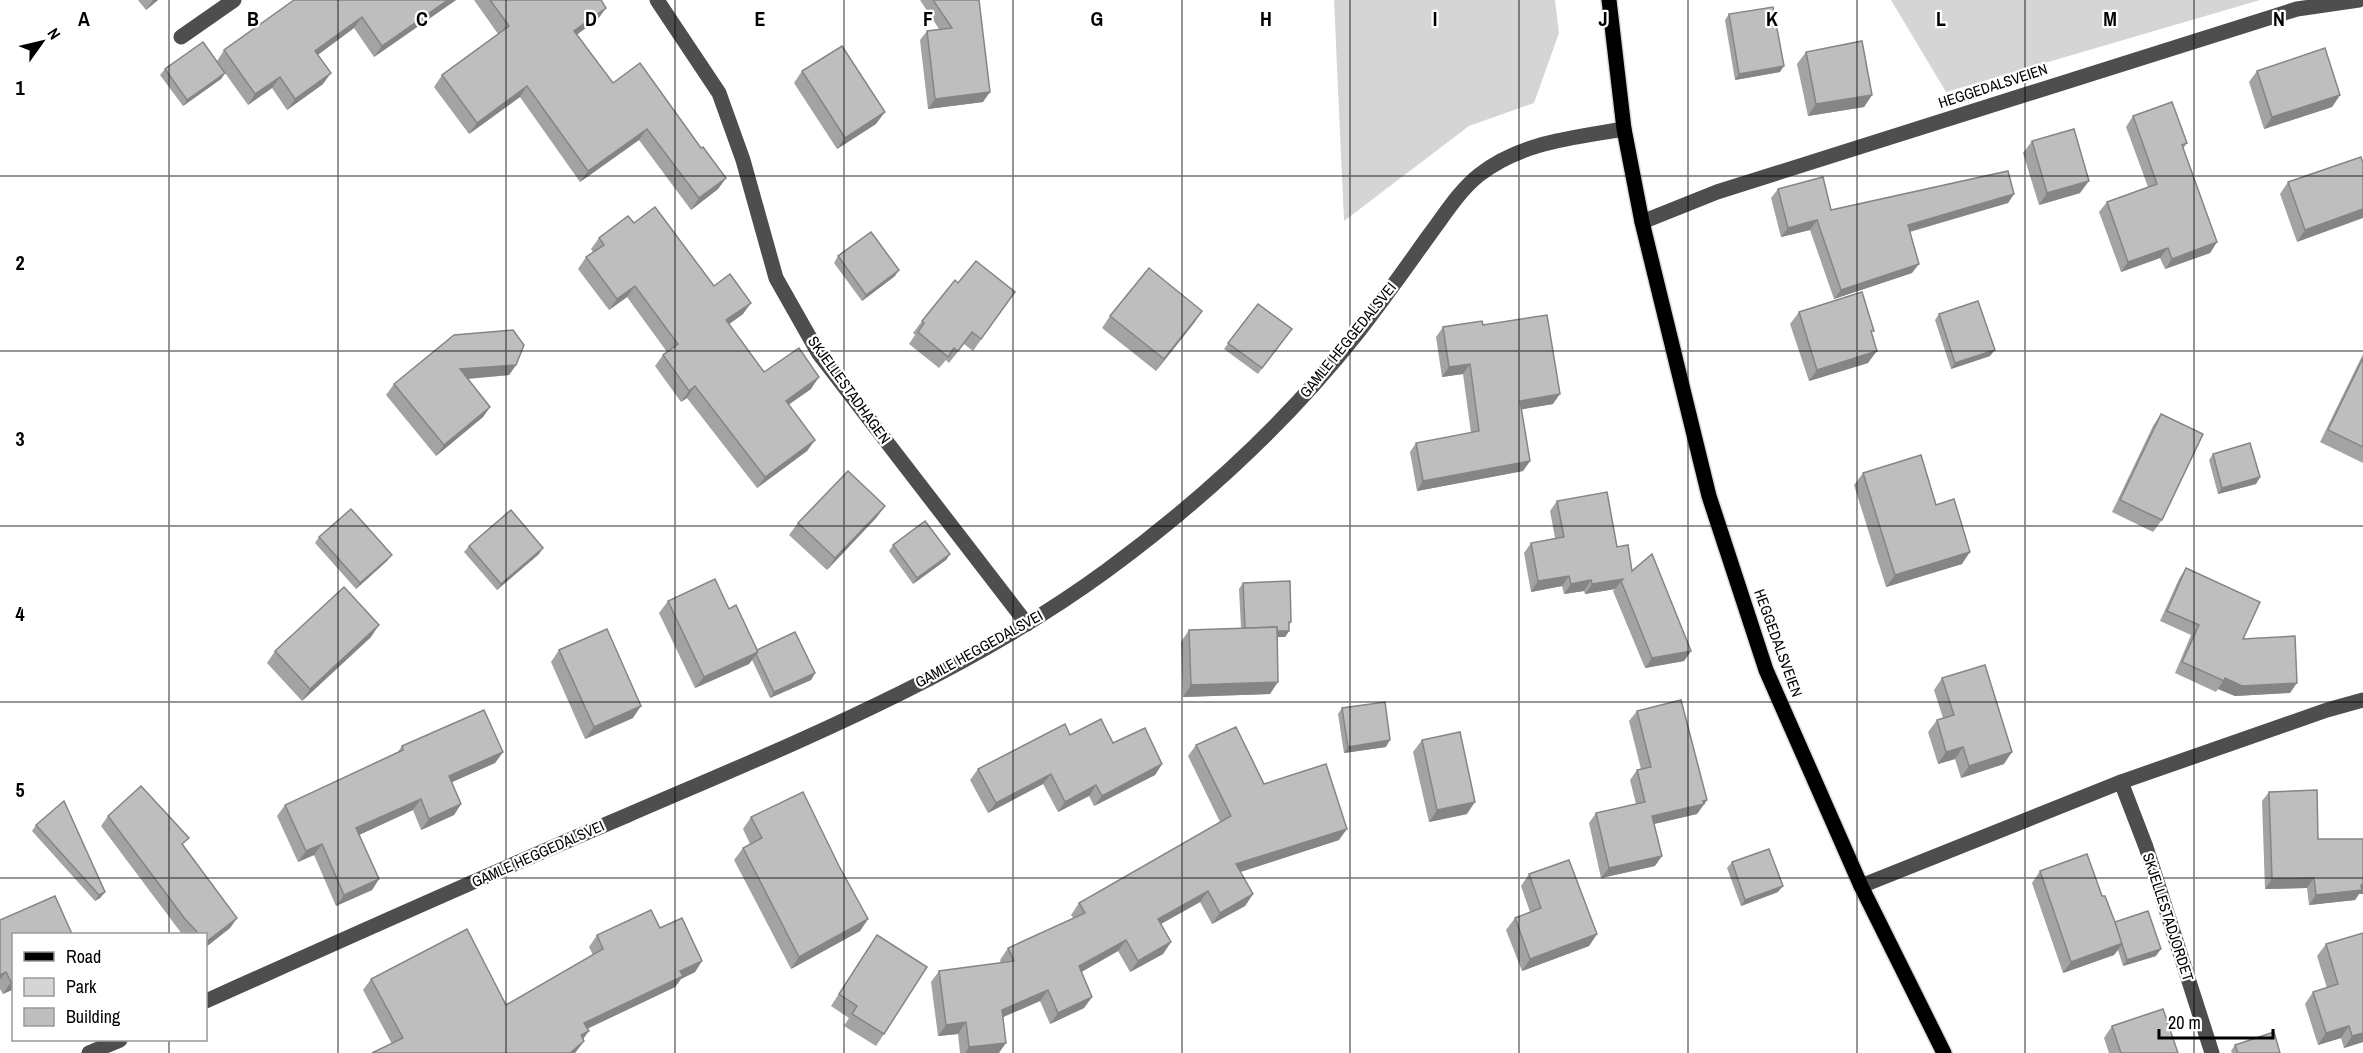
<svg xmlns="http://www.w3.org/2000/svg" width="2363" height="1053" font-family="'Archivo Narrow',sans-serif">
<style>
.green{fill:#d5d5d5}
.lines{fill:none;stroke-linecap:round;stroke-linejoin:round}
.major-casing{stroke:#dbdbdb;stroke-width:18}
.minor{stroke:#4e4e4e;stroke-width:15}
.major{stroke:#000;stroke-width:15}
.wall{fill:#a3a3a3}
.shaded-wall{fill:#858585}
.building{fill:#bebebe;stroke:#858585;stroke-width:1.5}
.grid{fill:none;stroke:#000;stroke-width:1.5;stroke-opacity:0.55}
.labels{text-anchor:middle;stroke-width:4.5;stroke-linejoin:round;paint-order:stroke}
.street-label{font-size:15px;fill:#000;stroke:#fff}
.grid-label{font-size:20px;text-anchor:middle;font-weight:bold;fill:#000;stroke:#fff;stroke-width:4.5;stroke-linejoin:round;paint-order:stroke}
</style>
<rect width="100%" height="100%" fill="#fff"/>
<g class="green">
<polygon points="1334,0 1555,0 1559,33 1534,103 1469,126 1344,221"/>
<polygon points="1891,0 2260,0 1946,92"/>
</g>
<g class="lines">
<defs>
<polyline id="major" points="1609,0 1624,129 1642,222 1709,496 1766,670 1861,886 1944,1053"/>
</defs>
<use href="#major" class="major-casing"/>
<g class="minor">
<polyline points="657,0 719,93 743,160 776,278 819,354 1027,624"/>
<polyline points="181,37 234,0"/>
<polyline points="1642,222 1717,192 2297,9 2359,0"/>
<polyline points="2121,782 2146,847 2212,1053"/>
<polyline points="1861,886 2121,782 2327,710 2363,700"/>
<path d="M 206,1001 C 346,938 486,875 628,815 C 792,744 961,677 1106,571 C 1200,502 1287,422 1359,331 C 1384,299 1407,266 1430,234 C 1445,214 1459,191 1479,175 C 1521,142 1573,138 1624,129"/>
<polyline points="89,1053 120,1040"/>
</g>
<use href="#major" class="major"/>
</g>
<g class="wall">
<polygon points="138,0 158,0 146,10"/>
<polygon points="294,0 456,0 374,57 354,28 317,55 323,84 287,110 272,88 248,105 225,73 221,79 183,106 160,75 165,69 217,61 224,50"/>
<polygon points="474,0 601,0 598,19 577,34 613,83 701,148 726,178 718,189 691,210 639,140 580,182 520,97 469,134 434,87 442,75 498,34"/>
<polygon points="920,0 979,0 983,102 928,109 920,40 927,31 939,29"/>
<polygon points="1729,14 1780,72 1735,80 1725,20"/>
<polygon points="1806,52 1872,95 1864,107 1808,116 1797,64"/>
<polygon points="802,71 876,124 837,149 794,83"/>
<polygon points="2257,71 2340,95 2332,107 2264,129 2249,82"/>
<polygon points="2133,116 2187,143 2183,149 2217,242 2210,253 2165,269 2160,258 2121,272 2099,212 2107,202 2148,187 2126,127"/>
<polygon points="2032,141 2080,193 2039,205 2023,153"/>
<polygon points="2363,163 2297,242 2280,194 2288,182"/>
<polygon points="1778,189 1831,210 2014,194 2008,203 1910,232 1912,273 1834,299 1810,230 1781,237 1771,198"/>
<polygon points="634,223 714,286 743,314 729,324 764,372 811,389 788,405 815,440 807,451 757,488 687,398 681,402 655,366 663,355 667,352 627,297 609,310 578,269 586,257 593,252 591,249 599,238"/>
<polygon points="838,256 895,276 862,301 834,263"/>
<polygon points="958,283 1015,292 973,351 964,344 949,363 946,360 939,368 909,344 915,335 913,333 922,321"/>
<polygon points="1258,304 1292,329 1258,374 1224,349"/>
<polygon points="1202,311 1194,323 1156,371 1102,328 1110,316"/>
<polygon points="1799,312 1871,334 1868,363 1809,381 1790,324"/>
<polygon points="1939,314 1990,356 1951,369 1935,320"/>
<polygon points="1483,325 1553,404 1521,409 1530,461 1523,471 1417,491 1410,452 1416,443 1471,433 1463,374 1442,377 1436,337 1443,327"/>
<polygon points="2363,354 2363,463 2320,442"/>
<polygon points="516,365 509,375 468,379 490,407 483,417 436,456 386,395 394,384"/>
<polygon points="2161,414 2162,520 2153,532 2112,512 2153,426"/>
<polygon points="2213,454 2260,477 2256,484 2218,494 2209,460"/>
<polygon points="1863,473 1936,505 1962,564 1886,587 1854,485"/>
<polygon points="1557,501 1617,547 1632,571 1691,651 1684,661 1645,668 1613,591 1615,589 1585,594 1584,591 1564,594 1562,586 1531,592 1524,553 1531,543 1555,538 1550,511"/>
<polygon points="885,506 876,518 827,570 789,535 798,523"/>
<polygon points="319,537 387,561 356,589 315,543"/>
<polygon points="893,545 950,554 946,560 913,584 889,551"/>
<polygon points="469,546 539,554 497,590 464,552"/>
<polygon points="2186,568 2243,639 2290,693 2235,696 2218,689 2216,692 2175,673 2191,635 2160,621 2179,579"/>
<polygon points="1243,583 1291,622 1289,625 1289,631 1285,637 1277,637 1270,694 1183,697 1181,642 1189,630 1241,628 1239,589"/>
<polygon points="668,601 729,609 757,650 815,673 811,680 770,698 752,660 749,664 695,688 659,613"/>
<polygon points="371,637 302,701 267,663 275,651"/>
<polygon points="559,650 633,718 585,739 551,662"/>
<polygon points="1942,678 2004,764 1961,778 1955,759 1938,764 1928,732 1937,720 1943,718 1934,690"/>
<polygon points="1342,708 1386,747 1344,753 1338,714"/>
<polygon points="1637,711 1707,800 1697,814 1654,824 1655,866 1601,878 1589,823 1596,813 1636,804 1630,780 1637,770 1641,769 1629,721"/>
<polygon points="1070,735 1113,743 1162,764 1155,775 1094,806 1089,796 1058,812 1043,784 988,813 970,780 978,769"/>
<polygon points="1422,740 1467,814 1429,822 1413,752"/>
<polygon points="1196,745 1264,784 1339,840 1240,872 1253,894 1245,906 1212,924 1200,902 1161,924 1171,942 1163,954 1130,972 1118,951 1081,972 1092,997 1084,1008 1050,1024 1040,1001 1003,1017 999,1053 960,1053 958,1034 938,1036 931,982 939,971 1001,963 1000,960 1008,948 1074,919 1071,915 1079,903 1220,822 1188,756"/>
<polygon points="402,746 503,752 495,763 452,782 461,804 454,815 421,830 413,810 359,835 379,879 372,890 336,906 314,855 298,862 277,816 285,805 397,753"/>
<polygon points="2269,792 2318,839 2363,839 2363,894 2359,894 2355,900 2309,905 2307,888 2265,889 2262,801"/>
<polygon points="108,816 183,846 237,918 230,928 206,947 206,934 182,934 101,826"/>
<polygon points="751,817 839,866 868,919 860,931 791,969 734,860 743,848 750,844 743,829"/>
<polygon points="36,825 105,892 100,898 95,901 32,831"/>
<polygon points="1732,862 1778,892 1741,906 1727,868"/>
<polygon points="2040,871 2102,896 2115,922 2156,956 2123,966 2118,950 2114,955 2063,973 2032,883"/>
<polygon points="1529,874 1597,934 1589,946 1522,971 1506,930 1515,918 1530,912 1521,886"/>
<polygon points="0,920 14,989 3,994 0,989"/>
<polygon points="660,928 702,961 695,972 681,979 675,987 587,1029 583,1039 584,1041 575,1053 372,1053 392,1044 363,990 371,979 506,1005 593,955 589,947 597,935"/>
<polygon points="2363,933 2363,1042 2344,1048 2341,1038 2318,1045 2305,1004 2313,992 2327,988 2317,956 2326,944"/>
<polygon points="877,935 884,1034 876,1046 844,1026 849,1018 831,1006"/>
<polygon points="2112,1026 2178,1053 2109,1053 2104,1038"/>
<polygon points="2235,1045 2280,1053 2232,1053 2231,1051"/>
</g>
<g class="shaded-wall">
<polygon points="153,0 158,0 146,10"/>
<polygon points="448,0 456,0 374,57 382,46"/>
<polygon points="606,8 598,19 567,42 574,31"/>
<polygon points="362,17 354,28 307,63 315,51"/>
<polygon points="1784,66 1780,72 1735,80 1739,74"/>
<polygon points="225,73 221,79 183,106 187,100"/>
<polygon points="331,73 323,84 287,110 295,99"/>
<polygon points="280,77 272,88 248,105 255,94"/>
<polygon points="527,86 520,97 469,134 477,123"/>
<polygon points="990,92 983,102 928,109 935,99"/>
<polygon points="1872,95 1864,107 1808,116 1816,104"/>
<polygon points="2340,95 2332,107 2264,129 2272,117"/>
<polygon points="885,112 876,124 837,149 845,138"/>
<polygon points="647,129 639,140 580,182 588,171"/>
<polygon points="726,178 718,189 691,210 699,198"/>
<polygon points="2089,181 2080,193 2039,205 2047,193"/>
<polygon points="2014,194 2008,203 1901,234 1908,225"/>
<polygon points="2363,209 2363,218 2297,242 2305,230"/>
<polygon points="1817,220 1810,230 1781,237 1788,228"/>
<polygon points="2217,242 2210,253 2165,269 2172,259"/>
<polygon points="2168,248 2160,258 2121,272 2128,262"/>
<polygon points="1919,264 1912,273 1834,299 1841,290"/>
<polygon points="899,270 895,276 862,301 866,295"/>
<polygon points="635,286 627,297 609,310 617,299"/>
<polygon points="751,303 743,314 718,332 726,320"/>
<polygon points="1202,311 1194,323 1156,371 1164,359"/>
<polygon points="1995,350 1990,356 1951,369 1955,363"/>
<polygon points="1877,351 1868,363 1809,381 1817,370"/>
<polygon points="1470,364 1463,374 1442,377 1449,367"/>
<polygon points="516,365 509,375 452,380 460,369"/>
<polygon points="819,377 811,389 778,412 786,401"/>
<polygon points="695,386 687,398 681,402 689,391"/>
<polygon points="1560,394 1553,404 1513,411 1520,401"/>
<polygon points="490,407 483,417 436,456 444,445"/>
<polygon points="815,440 807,451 757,488 765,477"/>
<polygon points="1530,461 1523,471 1417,491 1423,481"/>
<polygon points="2260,477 2256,484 2218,494 2222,488"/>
<polygon points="885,506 876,518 827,570 835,558"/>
<polygon points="543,548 539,554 497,590 501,584"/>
<polygon points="1970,552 1962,564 1886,587 1895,575"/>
<polygon points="950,554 946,560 913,584 917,578"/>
<polygon points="392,555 387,561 356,589 360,583"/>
<polygon points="1569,576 1562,586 1531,592 1538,581"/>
<polygon points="1623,579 1615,589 1585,594 1592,584"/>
<polygon points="1591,580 1584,591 1564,594 1571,584"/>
<polygon points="379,625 371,637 302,701 310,689"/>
<polygon points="1289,631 1285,637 1241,638 1245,632"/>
<polygon points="1691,651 1684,661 1645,668 1652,658"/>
<polygon points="758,652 749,664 695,688 704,677"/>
<polygon points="815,673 811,680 770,698 774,692"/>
<polygon points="2225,678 2297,683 2290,693 2235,696 2218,689"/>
<polygon points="1278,682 1270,694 1183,697 1191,685"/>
<polygon points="641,706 633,718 585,739 594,727"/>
<polygon points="1390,740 1386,747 1344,753 1348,747"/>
<polygon points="1963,747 1955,759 1938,764 1946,752"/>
<polygon points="503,752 495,763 441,787 449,776"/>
<polygon points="2012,752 2004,764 1961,778 1969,766"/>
<polygon points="1162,764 1155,775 1094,806 1102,796"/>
<polygon points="1051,774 1043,784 988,813 996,803"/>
<polygon points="1096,785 1089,796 1058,812 1065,802"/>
<polygon points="421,799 413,810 348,840 356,828"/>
<polygon points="1707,800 1697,814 1645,826 1652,816"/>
<polygon points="1475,802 1467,814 1429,822 1437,810"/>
<polygon points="461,804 454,815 421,830 429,819"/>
<polygon points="1347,829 1339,840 1228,876 1236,864"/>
<polygon points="322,844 314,855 298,862 306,851"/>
<polygon points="1662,856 1655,866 1601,878 1609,868"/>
<polygon points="2314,878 2307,888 2265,889 2272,879"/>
<polygon points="379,879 372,890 336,906 344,895"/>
<polygon points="2361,885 2363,885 2363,894 2359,894 2355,900 2309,905 2316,895"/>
<polygon points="1783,886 1778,892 1741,906 1745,900"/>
<polygon points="1208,891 1200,902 1150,930 1158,919"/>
<polygon points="105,892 100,898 95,901 99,895"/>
<polygon points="1253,894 1245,906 1212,924 1220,913"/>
<polygon points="237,918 230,928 206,947 206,942"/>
<polygon points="868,919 860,931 791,969 799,957"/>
<polygon points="1597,934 1589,946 1522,971 1530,959"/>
<polygon points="1126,940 1118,951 1071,978 1079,966"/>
<polygon points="1171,942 1163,954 1130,972 1138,961"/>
<polygon points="2123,943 2114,955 2063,973 2071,962"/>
<polygon points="2161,949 2156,956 2123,966 2127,960"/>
<polygon points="702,961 695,972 681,979 675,987 576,1034 584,1023 680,971"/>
<polygon points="6,972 0,980 0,975"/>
<polygon points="14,980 14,989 3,994 11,982"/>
<polygon points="1048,990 1040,1001 994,1021 1002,1010"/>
<polygon points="1092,997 1084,1008 1050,1024 1058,1013"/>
<polygon points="966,1022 958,1034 938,1036 946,1025"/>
<polygon points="2349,1026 2341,1038 2318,1045 2326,1033"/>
<polygon points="589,1031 581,1042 581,1035"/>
<polygon points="2363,1033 2363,1042 2344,1048 2352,1036"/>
<polygon points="584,1041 575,1053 570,1053"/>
<polygon points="1006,1043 999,1053 965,1053 969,1047"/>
</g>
<g class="building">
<polygon points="294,0 448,0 382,46 362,17 315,51 331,73 295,99 280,77 255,94 224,50"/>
<polygon points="490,0 601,0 606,8 574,31 613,83 640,63 701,148 703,147 726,178 699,198 647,129 588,171 527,86 477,123 442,75 509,26"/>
<polygon points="933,0 979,0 990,92 935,99 927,31 952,28"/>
<polygon points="1773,7 1784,66 1739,74 1729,14"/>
<polygon points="1862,41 1872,95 1816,104 1806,52"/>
<polygon points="203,42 225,73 187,100 165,69"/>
<polygon points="842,46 885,112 845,138 802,71"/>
<polygon points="2325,48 2340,95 2272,117 2257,71"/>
<polygon points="2172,102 2187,143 2182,145 2217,242 2172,259 2168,248 2128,262 2107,202 2157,184 2133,116"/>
<polygon points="2074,129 2089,181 2047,193 2032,141"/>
<polygon points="2361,157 2363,163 2363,209 2305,230 2288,182"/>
<polygon points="2008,171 2014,194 1908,225 1919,264 1841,290 1817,220 1788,228 1778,189 1823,177 1831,210"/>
<polygon points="655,207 714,286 730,274 751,303 726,320 764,372 799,348 819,377 786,401 815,440 765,477 695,386 689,391 663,355 678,344 635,286 617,299 586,257 604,245 599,238 628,216 634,223"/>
<polygon points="871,232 899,270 866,295 838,256"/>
<polygon points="976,261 1015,292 981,339 972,332 958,351 954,348 948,357 918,332 924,323 922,321 955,280 958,283"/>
<polygon points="1149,268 1202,311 1164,359 1110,316"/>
<polygon points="1862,292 1874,331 1871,331 1877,351 1817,370 1799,312"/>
<polygon points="1978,301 1995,350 1955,363 1939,314"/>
<polygon points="1258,304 1292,329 1262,368 1228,343"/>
<polygon points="1547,315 1560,394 1520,401 1530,461 1423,481 1416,443 1479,431 1470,364 1449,367 1443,327 1482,321 1483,325"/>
<polygon points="513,330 524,345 516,365 460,369 490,407 444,445 394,384 454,335"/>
<polygon points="2363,358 2363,447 2328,430"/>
<polygon points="2161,414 2203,434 2162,520 2120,500"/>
<polygon points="2250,443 2260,477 2222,488 2213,454"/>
<polygon points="1921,455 1936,505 1954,499 1970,552 1895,575 1863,473"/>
<polygon points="848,471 885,506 835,558 798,523"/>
<polygon points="1607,492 1617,547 1628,545 1632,571 1652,554 1691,651 1652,658 1621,581 1623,579 1592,584 1591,580 1571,584 1569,576 1538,581 1531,543 1564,537 1557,501"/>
<polygon points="351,509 392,555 360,583 319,537"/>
<polygon points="511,510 543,548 501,584 469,546"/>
<polygon points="925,521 950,554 917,578 893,545"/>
<polygon points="2186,568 2260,602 2243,639 2295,636 2297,683 2242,686 2225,678 2224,681 2182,662 2199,625 2167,611"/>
<polygon points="715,579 729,609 736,605 758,652 704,677 668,601"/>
<polygon points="1290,581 1291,622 1289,622 1289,631 1277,631 1277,627 1245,628 1243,583"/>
<polygon points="344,587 379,625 310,689 275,651"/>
<polygon points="1277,627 1278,682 1191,685 1189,630"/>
<polygon points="607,629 641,706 594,727 559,650"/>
<polygon points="795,632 815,673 774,692 756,654 758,652 757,650"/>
<polygon points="1985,665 2012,752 1969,766 1963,747 1946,752 1937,720 1954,715 1942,678"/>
<polygon points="1681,700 1707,800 1703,801 1704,804 1652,816 1662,856 1609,868 1596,813 1645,802 1637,770 1651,767 1637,711"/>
<polygon points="1385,702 1390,740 1348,747 1342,708"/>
<polygon points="484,710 503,752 449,776 461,804 429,819 421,799 356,828 379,879 344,895 322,844 306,851 285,805 403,750 402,746"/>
<polygon points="1101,719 1113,743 1145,728 1162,764 1102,796 1096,785 1065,802 1051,774 996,803 978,769 1065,724 1070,735"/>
<polygon points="1236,727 1264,784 1326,764 1347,829 1236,864 1253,894 1220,913 1208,891 1158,919 1171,942 1138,961 1126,940 1079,966 1092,997 1058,1013 1048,990 1002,1010 1006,1043 969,1047 966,1022 946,1025 939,971 1014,961 1008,948 1085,913 1079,903 1231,816 1196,745"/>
<polygon points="1460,732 1475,802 1437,810 1422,740"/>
<polygon points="141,786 189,838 182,844 237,918 206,942 206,934 199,934 185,919 108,816"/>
<polygon points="2317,790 2318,839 2363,839 2363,885 2361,885 2362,890 2316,895 2314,878 2272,879 2269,792"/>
<polygon points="803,792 839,866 868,919 799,957 743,848 762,838 751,817"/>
<polygon points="64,801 105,892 99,895 36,825"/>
<polygon points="1769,849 1783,886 1745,900 1732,862"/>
<polygon points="2087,854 2102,896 2105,896 2123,943 2071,962 2040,871"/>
<polygon points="1569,860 1597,934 1530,959 1515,918 1541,908 1529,874"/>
<polygon points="55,896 72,934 14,934 14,980 11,982 6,972 0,975 0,920"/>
<polygon points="651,910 660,928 682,918 702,961 680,971 683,976 584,1023 589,1031 581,1035 584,1041 570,1053 372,1053 403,1038 371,979 467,929 506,1005 603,949 597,935"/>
<polygon points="2148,911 2161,949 2127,960 2115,922"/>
<polygon points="2363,933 2363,1033 2352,1036 2349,1026 2326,1033 2313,992 2338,984 2326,944"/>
<polygon points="877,935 927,967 884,1034 852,1014 857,1006 839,994"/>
<polygon points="2163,1009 2178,1053 2121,1053 2112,1026"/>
<polygon points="2274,1032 2280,1053 2238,1053 2235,1045"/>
</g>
<path class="grid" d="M 169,0 L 169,934M 338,0 L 338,1053M 506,0 L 506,1053M 675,0 L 675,1053M 844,0 L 844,1053M 1013,0 L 1013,1053M 1182,0 L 1182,1053M 1350,0 L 1350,1053M 1519,0 L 1519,1053M 1688,0 L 1688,1053M 1857,0 L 1857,1053M 2025,0 L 2025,1053M 2194,0 L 2194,1053M 0,176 L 2363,176M 0,351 L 2363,351M 0,526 L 2363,526M 0,702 L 2363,702M 0,878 L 2363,878M 169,1040 L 169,1053"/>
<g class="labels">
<g class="street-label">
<text transform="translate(1993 86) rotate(-18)" y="5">HEGGEDALSVEIEN</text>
<text transform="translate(1348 340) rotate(-51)" y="5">GAMLE HEGGEDALSVEI</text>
<text transform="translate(849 390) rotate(54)" y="5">SKJELLESTADHAGEN</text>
<text transform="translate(1778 643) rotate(70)" y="5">HEGGEDALSVEIEN</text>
<text transform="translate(979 649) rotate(-29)" y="5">GAMLE HEGGEDALSVEI</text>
<text transform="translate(538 854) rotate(-24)" y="5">GAMLE HEGGEDALSVEI</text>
<text transform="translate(2168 917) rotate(72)" y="5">SKJELLESTADJORDET</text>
</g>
</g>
<g class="grid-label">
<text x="84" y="26">A</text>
<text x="253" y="26">B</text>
<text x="422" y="26">C</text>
<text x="591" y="26">D</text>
<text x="760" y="26">E</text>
<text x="928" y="26">F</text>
<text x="1097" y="26">G</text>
<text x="1266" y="26">H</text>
<text x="1435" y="26">I</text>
<text x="1603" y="26">J</text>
<text x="1772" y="26">K</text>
<text x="1941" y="26">L</text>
<text x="2110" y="26">M</text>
<text x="2279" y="26">N</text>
<text x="20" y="95">1</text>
<text x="20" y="270">2</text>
<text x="20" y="446">3</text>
<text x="20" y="621">4</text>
<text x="20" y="797">5</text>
</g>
<rect x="12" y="933" width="195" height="108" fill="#ffffff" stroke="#999999" stroke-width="1.5"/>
<rect x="24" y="952" width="30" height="9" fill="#000000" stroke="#999999" stroke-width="1.5"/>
<text x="66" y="963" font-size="18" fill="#000000">Road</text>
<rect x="24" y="978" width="30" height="18" fill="#d5d5d5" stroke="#999999" stroke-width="1.5"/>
<text x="66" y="993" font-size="18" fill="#000000">Park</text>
<rect x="24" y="1008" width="30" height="18" fill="#bebebe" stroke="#999999" stroke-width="1.5"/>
<text x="66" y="1023" font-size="18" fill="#000000">Building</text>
<g transform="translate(42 42) rotate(56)" stroke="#ffffff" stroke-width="4.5" paint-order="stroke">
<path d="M0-4.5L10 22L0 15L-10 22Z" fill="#000000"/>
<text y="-9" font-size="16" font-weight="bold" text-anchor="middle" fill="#000000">N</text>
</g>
<path d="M2159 1029v9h114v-9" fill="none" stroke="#000000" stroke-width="3"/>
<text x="2168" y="1029" font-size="18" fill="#000000" stroke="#ffffff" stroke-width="4.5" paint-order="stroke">20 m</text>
</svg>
